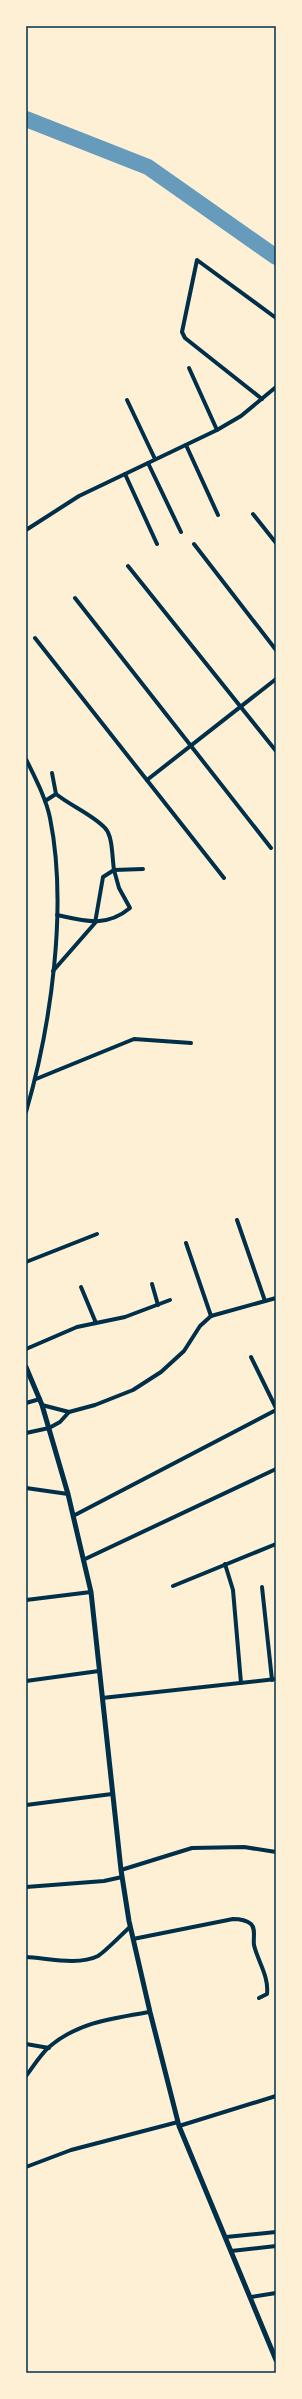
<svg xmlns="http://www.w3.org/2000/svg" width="302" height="2399" font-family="'Space Grotesk',sans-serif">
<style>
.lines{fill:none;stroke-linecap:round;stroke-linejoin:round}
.river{stroke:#669bbc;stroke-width:16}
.minor{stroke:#003049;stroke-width:4}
.tertiary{stroke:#003049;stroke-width:5}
.neatline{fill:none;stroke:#003049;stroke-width:1.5}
</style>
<rect width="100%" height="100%" fill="#fdf0d5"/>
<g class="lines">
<polyline class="river" points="26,119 148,167 276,257"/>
<g class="minor">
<polyline points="189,368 217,430"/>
<polyline points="262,399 185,338 182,332 197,260 276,318"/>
<polyline points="127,400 155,459"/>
<polyline points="186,445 218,515"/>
<polyline points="148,463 181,532"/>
<polyline points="125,474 157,544"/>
<polyline points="253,514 276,543"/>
<polyline points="26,530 79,496 217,430 241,416 276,387"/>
<polyline points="194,544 276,650"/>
<polyline points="128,566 276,751"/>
<polyline points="75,598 271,848"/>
<polyline points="35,638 224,878"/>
<path d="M 26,759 C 35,778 46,798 50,818 C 68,907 51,1026 26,1112"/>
<polyline points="52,773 56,794"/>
<polyline points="147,780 276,679"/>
<path d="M 45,801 L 56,794 C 71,806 93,815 105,828 C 113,836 112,858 114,870 L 103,877 L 95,923 L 53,971"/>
<path d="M 57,915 C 84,921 106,928 130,908 L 119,888 L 114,870 L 143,869"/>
<polyline points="36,1079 134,1039 191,1043"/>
<polyline points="237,1220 265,1301"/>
<polyline points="186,1243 211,1316"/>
<polyline points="26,1262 97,1234"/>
<polyline points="152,1284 158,1305"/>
<polyline points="81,1287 96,1323"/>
<polyline points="26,1349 77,1327 125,1317 170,1300"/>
<polyline points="251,1357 276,1408"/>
<polyline points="26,1403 40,1399"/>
<polyline points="42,1405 69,1412"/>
<polyline points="26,1433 49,1428 60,1422 69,1412 95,1405 133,1390 161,1372 184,1351 200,1326 211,1316 276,1298"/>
<polyline points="26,1488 68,1494"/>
<polyline points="73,1516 276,1410"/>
<polyline points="83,1560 276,1469"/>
<polyline points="225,1564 233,1590 241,1683"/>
<polyline points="173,1586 276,1544"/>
<polyline points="262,1587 272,1680"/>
<polyline points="26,1600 91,1592"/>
<polyline points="26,1681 99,1671"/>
<polyline points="102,1698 276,1679"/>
<polyline points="26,1805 112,1794"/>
<polyline points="121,1870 192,1848 244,1847 276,1852"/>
<polyline points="26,1887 104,1881 122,1877"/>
<path d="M 133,1939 L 233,1919 C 238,1919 246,1920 251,1924 C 256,1929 253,1938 254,1945 C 258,1962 269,1976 267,1994 L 259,1998"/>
<path d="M 26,1957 C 47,1958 78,1966 98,1956 C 106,1951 122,1934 130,1927"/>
<polyline points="26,2044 49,2048"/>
<path d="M 26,2076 C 33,2067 40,2055 49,2047 C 78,2022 114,2018 150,2012"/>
<polyline points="179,2126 276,2096"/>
<polyline points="26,2167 71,2150 178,2122"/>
<polyline points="226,2237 276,2232"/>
<polyline points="231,2251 276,2246"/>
<polyline points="251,2297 276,2293"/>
</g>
<polyline class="tertiary" points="26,1367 42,1405 68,1494 91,1592 121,1870 129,1921 150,2012 179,2126 276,2360"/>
</g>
<rect width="302" height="2399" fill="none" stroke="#fdf0d5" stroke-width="54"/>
<rect x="27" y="27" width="248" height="2345" class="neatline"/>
</svg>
